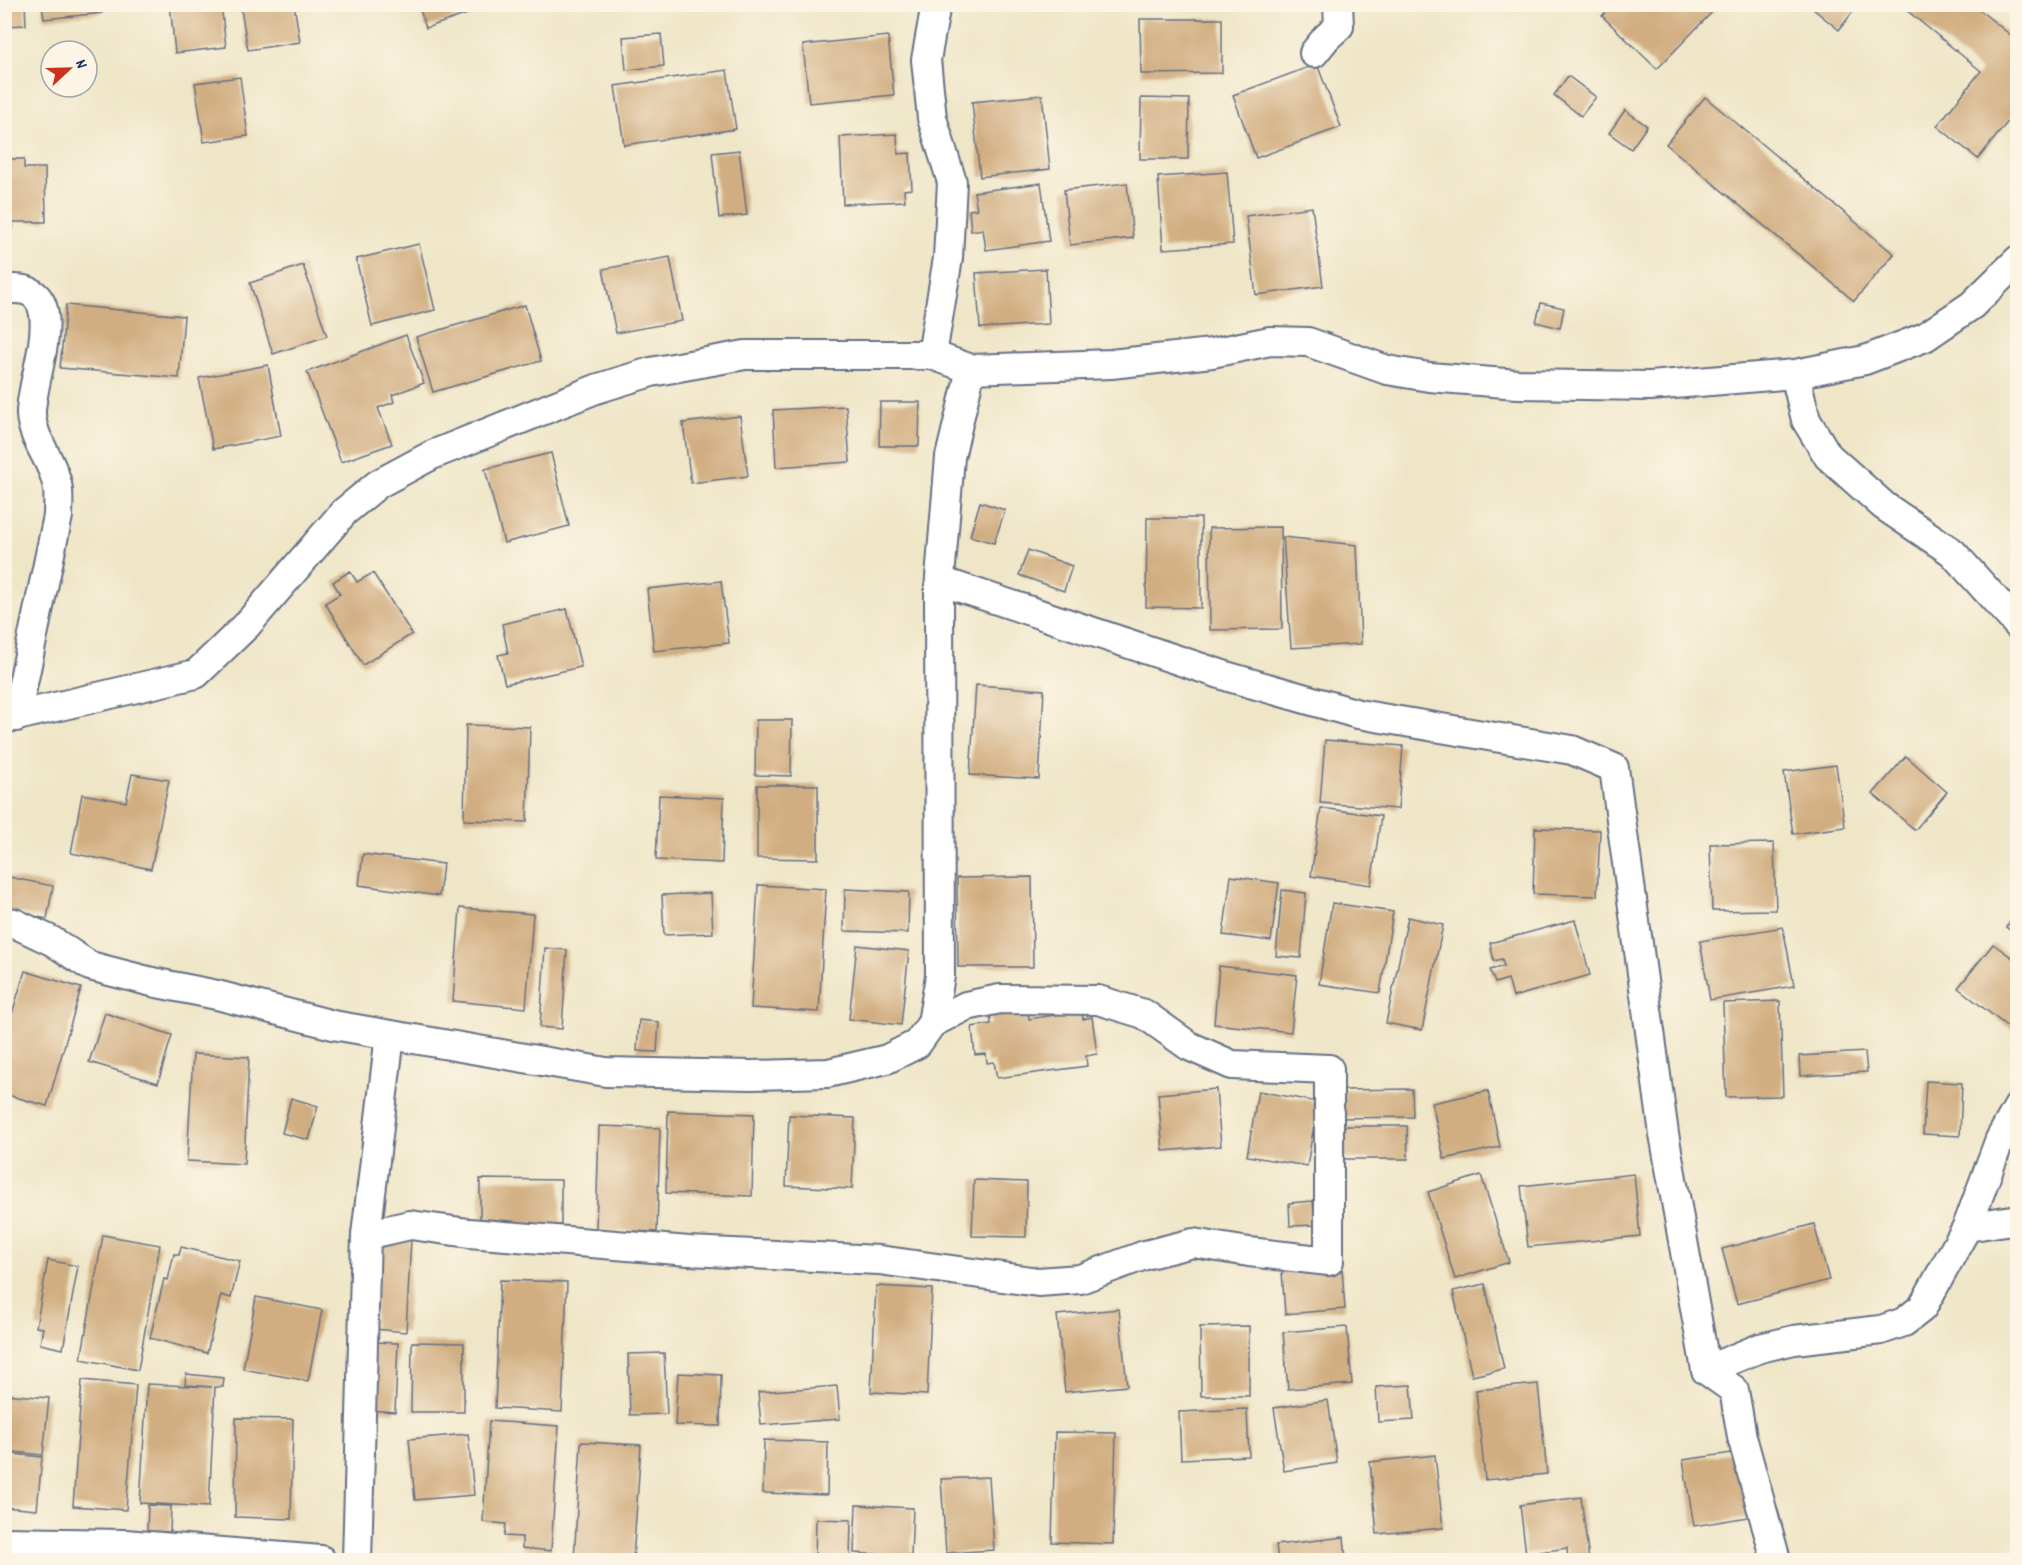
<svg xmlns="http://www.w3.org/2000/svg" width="2022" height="1565" font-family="Dekko,sans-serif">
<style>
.building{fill:#d1ae81}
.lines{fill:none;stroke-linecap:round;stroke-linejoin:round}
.minor-casing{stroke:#656f83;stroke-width:32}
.minor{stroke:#fff;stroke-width:28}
</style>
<rect width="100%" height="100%" fill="#fcf5e5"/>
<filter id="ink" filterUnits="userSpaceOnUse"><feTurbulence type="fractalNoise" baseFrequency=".0167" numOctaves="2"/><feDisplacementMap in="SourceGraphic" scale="12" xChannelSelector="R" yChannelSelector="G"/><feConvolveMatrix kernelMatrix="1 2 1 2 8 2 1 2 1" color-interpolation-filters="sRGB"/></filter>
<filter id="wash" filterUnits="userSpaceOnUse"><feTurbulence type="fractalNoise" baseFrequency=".008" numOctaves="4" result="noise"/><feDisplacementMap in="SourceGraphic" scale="24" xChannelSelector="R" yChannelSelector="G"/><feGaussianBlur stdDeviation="1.35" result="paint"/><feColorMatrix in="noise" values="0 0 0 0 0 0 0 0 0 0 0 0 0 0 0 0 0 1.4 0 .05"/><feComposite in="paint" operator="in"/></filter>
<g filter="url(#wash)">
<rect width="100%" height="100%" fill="#efe6c8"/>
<g id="blocks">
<g class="building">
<polygon points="5,4 25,4 26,25 5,26"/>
<polygon points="42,4 101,4 102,13 44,19"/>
<polygon points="170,4 221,4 226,47 175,53"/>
<polygon points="240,4 294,4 300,42 248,50"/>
<polygon points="418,4 480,4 482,9 426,28"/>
<polygon points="1613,4 1715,4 1717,7 1657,69 1602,16"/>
<polygon points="1807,4 1859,4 1839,30"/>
<polygon points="1899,4 1972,4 2018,41 2018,109 1978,159 1937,126 1981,71"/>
<polygon points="1140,19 1222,19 1222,73 1141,74"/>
<polygon points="661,34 664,66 626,70 623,37"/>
<polygon points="888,36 894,95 809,103 803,45"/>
<polygon points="1317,64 1341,127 1256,158 1233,95"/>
<polygon points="727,70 736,129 624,145 615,86"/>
<polygon points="1568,76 1596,97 1581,116 1554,95"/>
<polygon points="240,77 248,136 204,142 195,83"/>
<polygon points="1042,95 1050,169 980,177 972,102"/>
<polygon points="1705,97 1894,254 1854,301 1666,144"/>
<polygon points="1141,98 1189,99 1188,159 1140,159"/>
<polygon points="1625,110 1647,126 1631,149 1609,133"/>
<polygon points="897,134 898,154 910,153 912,189 904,190 905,201 843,204 840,137"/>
<polygon points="739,150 747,215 719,218 712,153"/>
<polygon points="4,159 24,159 24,168 45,168 46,222 13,222 13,228 4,228"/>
<polygon points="1227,172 1233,244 1163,249 1158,177"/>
<polygon points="1041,183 1049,241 986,250 983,229 971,231 969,210 977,209 974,192"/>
<polygon points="1127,183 1133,238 1070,245 1064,190"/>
<polygon points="1312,207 1323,286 1256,295 1246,216"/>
<polygon points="419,244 435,310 372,326 356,259"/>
<polygon points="670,257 682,321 616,333 603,269"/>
<polygon points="303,265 327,336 273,354 250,283"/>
<polygon points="1046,269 1049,324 980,328 976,273"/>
<polygon points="1541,303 1564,308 1560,328 1536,322"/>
<polygon points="66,305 184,316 179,378 60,368"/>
<polygon points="525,305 541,361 433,392 416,337"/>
<polygon points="406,335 424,383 392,395 394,402 378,408 392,444 341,462 307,372"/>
<polygon points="268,365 281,436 213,449 199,378"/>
<polygon points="880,402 920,402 919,446 879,446"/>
<polygon points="846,406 850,462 776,467 773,410"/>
<polygon points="740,416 748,476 691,483 683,423"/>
<polygon points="551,453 569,526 504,543 485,469"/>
<polygon points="980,502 1005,510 994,543 970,536"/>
<polygon points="1147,518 1201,518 1201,608 1146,607"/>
<polygon points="1281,527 1282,629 1210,630 1209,528"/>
<polygon points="1283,537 1357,545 1361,644 1291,648"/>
<polygon points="1028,550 1072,566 1064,591 1019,575"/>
<polygon points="350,571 357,582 373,573 412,634 363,665 325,603 340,594 333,582"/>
<polygon points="721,581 729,643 654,651 647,589"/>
<polygon points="567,609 581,667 505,684 498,655 508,653 502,624"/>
<polygon points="976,685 1044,690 1039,779 970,775"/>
<polygon points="756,720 792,720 791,776 755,775"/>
<polygon points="466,725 530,727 527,822 464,820"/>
<polygon points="1325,740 1403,746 1398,809 1320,803"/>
<polygon points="1906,756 1947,792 1915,830 1873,794"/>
<polygon points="1836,765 1845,827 1793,834 1784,772"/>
<polygon points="132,774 169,780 151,869 71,853 82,794 126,802"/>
<polygon points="757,785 818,785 818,859 757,858"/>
<polygon points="659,795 724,798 722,863 656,860"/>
<polygon points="1321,808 1381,816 1371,885 1311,876"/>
<polygon points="1535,828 1600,830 1597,896 1533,894"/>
<polygon points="1774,843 1776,910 1712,911 1710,844"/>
<polygon points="363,854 443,864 439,896 359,885"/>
<polygon points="4,876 53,886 47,919 4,910"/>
<polygon points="1231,876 1279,883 1271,941 1223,935"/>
<polygon points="1032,877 1033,967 958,967 957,878"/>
<polygon points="758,885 826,889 819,1012 751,1008"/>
<polygon points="845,889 909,892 908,933 844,931"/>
<polygon points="1282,890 1306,893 1301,958 1276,956"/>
<polygon points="711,893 713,933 664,935 662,895"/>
<polygon points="1332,903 1393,912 1380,993 1319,984"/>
<polygon points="460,908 533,914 526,1008 453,1001"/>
<polygon points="2018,911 2018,936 2006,927"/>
<polygon points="1408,917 1443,925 1422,1030 1386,1023"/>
<polygon points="1575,920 1590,975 1513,997 1508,979 1495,983 1490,970 1504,966 1502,959 1494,961 1490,943"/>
<polygon points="1783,927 1794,986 1710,1000 1700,941"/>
<polygon points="1993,944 2018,962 2018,1035 1958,988"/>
<polygon points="857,945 909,951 901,1025 849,1019"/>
<polygon points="545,948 567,950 562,1029 540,1027"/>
<polygon points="1219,966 1297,975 1291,1032 1214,1024"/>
<polygon points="25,971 81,988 47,1106 4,1094 4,1040"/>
<polygon points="1780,1001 1783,1096 1726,1097 1723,1003"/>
<polygon points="1027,1005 1029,1019 1082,1011 1083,1019 1092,1017 1097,1054 1086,1056 1087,1066 997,1078 994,1062 987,1063 986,1054 975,1055 972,1027 991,1024 990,1010"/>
<polygon points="105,1013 172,1035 158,1083 89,1062"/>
<polygon points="639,1020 659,1022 657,1052 637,1051"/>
<polygon points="1865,1052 1867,1072 1800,1076 1799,1056"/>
<polygon points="193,1054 249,1057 244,1164 187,1161"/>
<polygon points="1926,1081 1962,1083 1960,1136 1923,1134"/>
<polygon points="1216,1089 1221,1146 1163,1151 1158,1094"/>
<polygon points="1412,1089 1413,1117 1341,1118 1341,1090"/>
<polygon points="1258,1091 1318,1102 1307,1166 1247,1156"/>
<polygon points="1488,1091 1500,1147 1444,1159 1432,1103"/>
<polygon points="291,1098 318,1106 309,1140 282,1133"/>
<polygon points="668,1111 754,1114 752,1196 666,1193"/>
<polygon points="789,1115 855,1118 852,1189 786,1186"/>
<polygon points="599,1126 660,1128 657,1232 596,1230"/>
<polygon points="1344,1126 1407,1126 1408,1159 1344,1159"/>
<polygon points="1634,1174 1640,1236 1528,1247 1521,1186"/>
<polygon points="1481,1175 1509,1262 1455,1279 1428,1192"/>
<polygon points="480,1179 561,1180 561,1225 480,1224"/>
<polygon points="974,1180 1027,1182 1026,1237 972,1236"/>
<polygon points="1313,1201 1315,1225 1290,1226 1289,1203"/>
<polygon points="1814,1224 1829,1280 1737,1304 1722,1249"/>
<polygon points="103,1235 160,1245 138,1370 81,1359"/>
<polygon points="380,1237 411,1239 406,1332 374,1329"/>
<polygon points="181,1247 240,1261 231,1298 221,1295 207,1353 150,1338 164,1279 168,1280 174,1254 179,1255"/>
<polygon points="48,1260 78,1266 63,1349 40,1344 43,1328 36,1327"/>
<polygon points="1342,1268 1345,1309 1285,1314 1282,1272"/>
<polygon points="500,1280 567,1282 562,1412 495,1408"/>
<polygon points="1485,1284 1504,1369 1472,1376 1453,1291"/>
<polygon points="876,1286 932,1289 927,1395 871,1392"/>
<polygon points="256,1297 322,1310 308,1381 243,1369"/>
<polygon points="1119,1309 1127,1386 1065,1392 1057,1315"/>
<polygon points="1249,1326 1249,1396 1201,1396 1200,1327"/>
<polygon points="1347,1327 1352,1384 1288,1389 1283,1332"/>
<polygon points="372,1342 398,1343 395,1412 369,1410"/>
<polygon points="412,1342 464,1343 464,1412 411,1412"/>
<polygon points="664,1353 667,1414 630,1415 628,1354"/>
<polygon points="678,1373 721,1375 720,1426 675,1425"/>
<polygon points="186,1374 224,1378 223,1387 215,1387 209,1507 140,1503 147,1384 212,1387 185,1385"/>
<polygon points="82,1380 136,1385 126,1510 73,1506"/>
<polygon points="1538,1384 1547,1474 1485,1480 1476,1390"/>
<polygon points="1411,1385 1414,1420 1378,1422 1376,1387"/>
<polygon points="837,1386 840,1419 761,1425 758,1392"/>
<polygon points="4,1394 49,1398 43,1455 4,1451"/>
<polygon points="1328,1400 1337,1463 1284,1471 1274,1408"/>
<polygon points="1247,1409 1249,1456 1181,1459 1179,1412"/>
<polygon points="236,1418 293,1419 291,1519 235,1517"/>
<polygon points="489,1421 559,1426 551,1551 522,1548 522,1537 504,1536 506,1524 483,1522"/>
<polygon points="1055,1432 1116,1433 1113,1544 1052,1542"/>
<polygon points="468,1434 474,1495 415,1500 409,1439"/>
<polygon points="764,1440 828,1442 827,1495 763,1493"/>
<polygon points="581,1442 641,1445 633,1560 574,1560"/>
<polygon points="1739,1452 1748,1517 1694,1526 1683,1460"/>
<polygon points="4,1453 42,1457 37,1510 4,1507"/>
<polygon points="1435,1455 1443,1528 1377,1534 1370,1462"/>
<polygon points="989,1477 994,1550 946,1553 941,1479"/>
<polygon points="1581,1497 1589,1560 1568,1560 1567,1548 1526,1554 1520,1505"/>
<polygon points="148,1505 171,1506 170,1532 147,1531"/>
<polygon points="856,1505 913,1508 911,1556 854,1553"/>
<polygon points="816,1519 851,1520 850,1560 815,1560"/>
<polygon points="1344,1537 1346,1559 1278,1560 1276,1545"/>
</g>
</g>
</g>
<g filter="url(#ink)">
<use href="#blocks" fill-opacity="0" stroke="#656f83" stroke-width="1.5"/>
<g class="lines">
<defs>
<g id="minor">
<polyline points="1314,53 1326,38 1339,26 1338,4"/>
<path d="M 4,290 C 77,278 29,380 31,415 C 33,440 50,457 56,480 C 60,491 58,505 58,516 L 16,717"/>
<polyline points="932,355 948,258 952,182 932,118 926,60 936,4"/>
<polyline points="1795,374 1806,420 1828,456 1884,506 1952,552 2018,625"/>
<polyline points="940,581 1229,677 1358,714 1572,750 1614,768 1664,1134 1706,1370 1734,1390 1742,1437 1776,1560"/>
<polyline points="4,719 196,674 246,626 344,512 378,484 432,455 596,389 651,372 745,355 932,355 971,369 1111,364 1212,353 1270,341 1308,342 1387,370 1429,377 1518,384 1650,386 1795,374 1865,360 1925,337 1972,305 2018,260"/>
<polyline points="4,921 14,923 52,941 90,966 152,982 217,995 333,1025 606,1072 751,1075 828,1073 887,1059 917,1044 932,1023 940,976 939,590 950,457 971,369"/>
<polyline points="1967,1227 2018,1219"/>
<polyline points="366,1235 410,1225 469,1233 689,1251 879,1260 1038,1282 1080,1279 1145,1255 1193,1243 1249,1252 1329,1261 1329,1069 1232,1065 1189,1046 1144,1014 1098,1000 1000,999 966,1006 932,1023"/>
<polyline points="1706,1370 1760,1348 1794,1340 1881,1330 1904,1322 1922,1308 1967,1227 2000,1139 2018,1107"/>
<polyline points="4,1542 125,1544 321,1560"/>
<polyline points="357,1560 366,1235 390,1035"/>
</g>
</defs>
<use href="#minor" class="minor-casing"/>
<use href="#minor" class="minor"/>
</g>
</g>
<rect width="2022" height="1565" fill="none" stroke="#fcf5e5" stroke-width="24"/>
<g transform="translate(69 69) rotate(68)"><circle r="28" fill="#fcf5e5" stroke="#a2a6af" stroke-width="1.5"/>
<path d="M0-4.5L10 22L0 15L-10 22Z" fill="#c8321e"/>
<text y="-9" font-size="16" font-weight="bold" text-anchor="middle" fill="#1b2f5e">N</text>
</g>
</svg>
